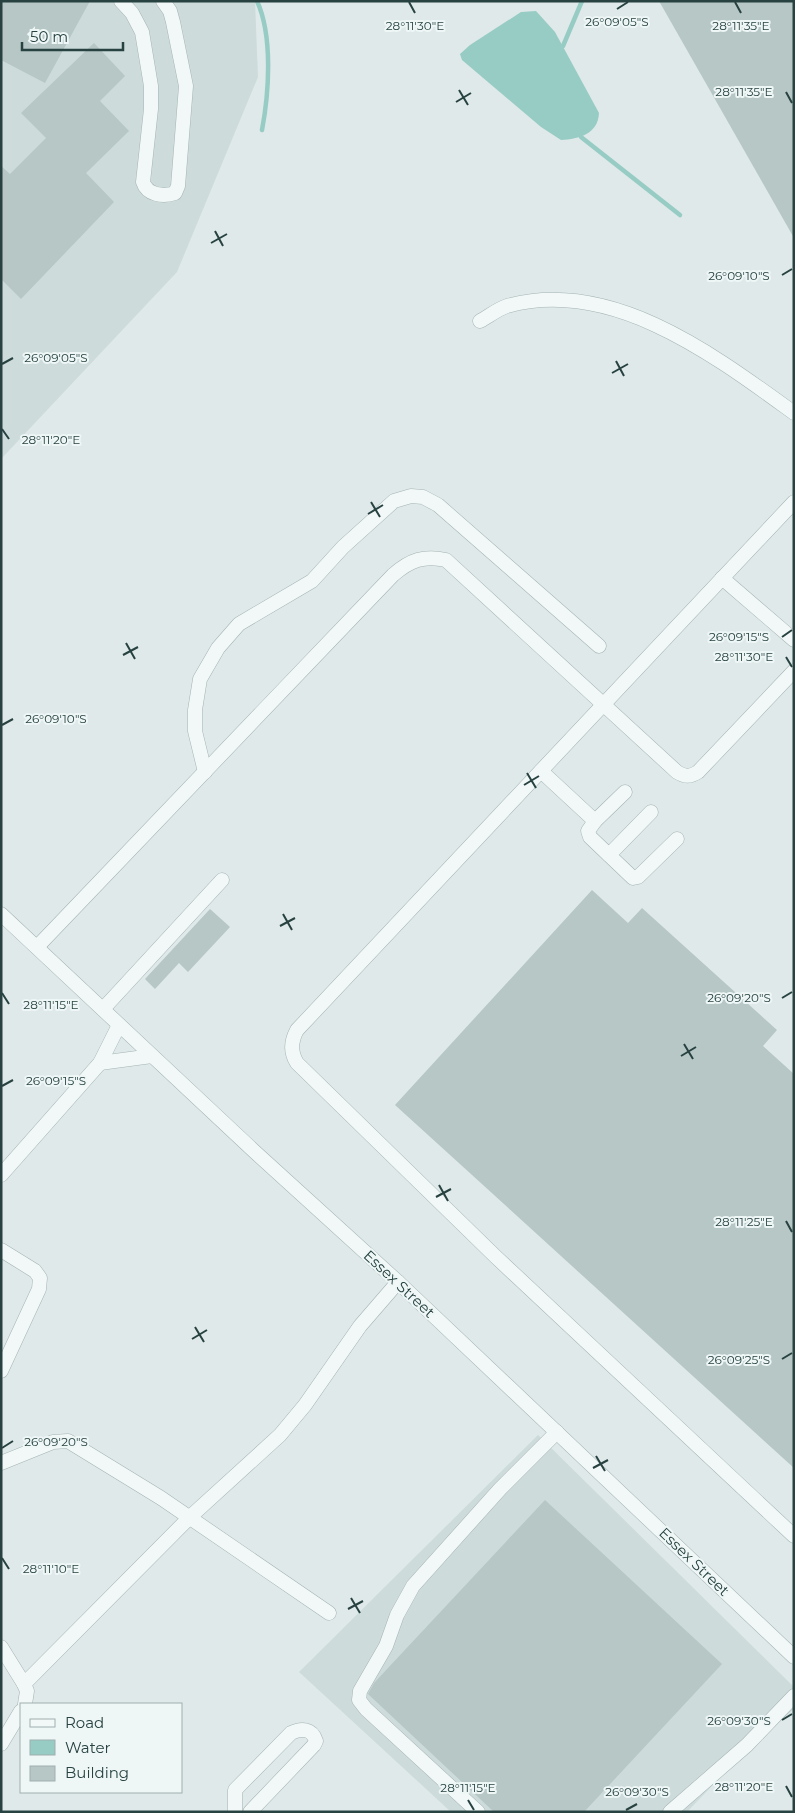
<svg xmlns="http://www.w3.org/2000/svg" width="795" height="1813" font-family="Montserrat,sans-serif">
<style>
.built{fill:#cddbdb}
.water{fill:#97ccc5}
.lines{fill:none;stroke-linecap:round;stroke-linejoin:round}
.stream{stroke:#97ccc5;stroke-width:4.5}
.building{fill:#b6c7c6}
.minor-casing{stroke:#a4b4b3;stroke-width:15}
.minor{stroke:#f2f7f7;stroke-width:14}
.ticks{fill:none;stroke:#274241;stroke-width:2}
.labels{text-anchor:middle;stroke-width:4;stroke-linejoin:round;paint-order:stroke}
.street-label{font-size:15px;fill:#274241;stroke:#eef7f6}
.ticks-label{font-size:12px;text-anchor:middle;fill:#274241;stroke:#eef7f6;stroke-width:4;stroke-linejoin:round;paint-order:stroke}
</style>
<rect width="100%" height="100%" fill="#dfe9e9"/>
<g class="built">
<polygon points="1,1 255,1 258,77 177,272 1,459"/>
<polygon points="538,1435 794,1687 794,1709 732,1765 687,1812 451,1812 299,1672"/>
</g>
<path class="water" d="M 536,11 L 555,32 L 599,113 C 598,134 579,139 561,140 L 541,127 L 462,60 L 460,54 L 470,45 L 521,12 Z"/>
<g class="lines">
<g class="stream">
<path d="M 257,1 C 273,36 269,93 262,130"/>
<polyline points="563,46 582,1"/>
<polyline points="581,137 680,215"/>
</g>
</g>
<g class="building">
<polygon points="1,1 90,1 45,83 1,60"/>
<polygon points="659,1 794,1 794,238"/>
<polygon points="94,43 125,76 100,101 129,131 86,173 114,202 21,299 1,279 1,166 10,174 46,138 21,113"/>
<polygon points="592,890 628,923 642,908 777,1030 763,1046 794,1074 794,1468 395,1105"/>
<polygon points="210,909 230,927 188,972 179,963 155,989 145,979"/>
<polygon points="545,1500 722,1664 584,1812 494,1812 368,1694 374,1683"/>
</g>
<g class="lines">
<defs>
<g id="minor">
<path d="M 121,1 L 132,13 L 142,32 L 151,86 L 151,109 L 143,182 C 147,195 163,197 175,193 L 178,186 L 186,86 L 173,22 L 170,11 L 163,1"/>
<path d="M 480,321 C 489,316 498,309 507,306 C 611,277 714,355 794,413"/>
<path d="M 794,502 L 297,1030 C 291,1041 290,1052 297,1063 L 496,1257 L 794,1536"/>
<polyline points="722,578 794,640"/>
<polyline points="541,771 595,821 625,792"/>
<polyline points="205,772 195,731 195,710 200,679 218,648 239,624 312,581 343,547 394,501 411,496 423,497 438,505 599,646"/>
<polyline points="595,821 588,831 590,837 633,878 638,877 677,839"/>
<polyline points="609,855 651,812"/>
<polyline points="1,914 255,1152 398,1282 794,1657"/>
<path d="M 37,947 L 393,575 C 410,560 424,555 446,560 L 677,772 C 685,777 690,777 698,772 L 794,671"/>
<polyline points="103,1009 222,880"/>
<polyline points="100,1063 152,1056"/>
<polyline points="1,1175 100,1063 119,1025"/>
<polyline points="1,1250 35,1271 40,1278 39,1289 1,1371"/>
<polyline points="1,1463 53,1442 68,1441 161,1498 329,1613"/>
<polyline points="1,1647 24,1684"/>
<polyline points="25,1704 27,1691 24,1684 190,1517 280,1435 305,1405 360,1326 398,1282"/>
<polyline points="1,1744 21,1711"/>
<path d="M 235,1812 L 235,1790 L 291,1733 C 301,1728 312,1728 316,1741 L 314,1745 L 250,1812"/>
<polyline points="478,1812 366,1709 359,1700 360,1691 386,1646 397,1615 413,1586 500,1489 557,1432"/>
<polyline points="670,1812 747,1745 794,1696"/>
</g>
</defs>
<use href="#minor" class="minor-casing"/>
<use href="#minor" class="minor"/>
</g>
<path class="ticks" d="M 409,2 L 415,13M 735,2 L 741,13M 617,9 L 628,2M 459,90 L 468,105M 786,92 L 792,103M 456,102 L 471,93M 215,231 L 223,246M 211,243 L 227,234M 782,275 L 792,269M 616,361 L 624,376M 2,364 L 13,358M 612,373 L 628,364M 2,429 L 9,439M 371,502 L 380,517M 368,514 L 383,505M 782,637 L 792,630M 126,643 L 135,659M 123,655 L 138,647M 786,657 L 792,667M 2,725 L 13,719M 527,773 L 536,788M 524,785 L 539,776M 283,914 L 292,930M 280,926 L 295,918M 2,993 L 9,1004M 782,998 L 792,992M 684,1044 L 693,1059M 681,1056 L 696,1047M 2,1086 L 13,1080M 439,1185 L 448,1201M 436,1197 L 451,1189M 786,1221 L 792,1232M 195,1327 L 204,1342M 192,1339 L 207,1330M 782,1359 L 792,1353M 2,1448 L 13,1441M 596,1456 L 605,1471M 593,1468 L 608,1460M 2,1558 L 9,1569M 351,1598 L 360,1613M 348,1609 L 363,1601M 782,1720 L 792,1714M 786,1786 L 792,1797M 468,1800 L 474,1810M 626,1810 L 637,1804"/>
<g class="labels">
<g class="street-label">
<text transform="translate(399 1284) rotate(43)" y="5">Essex Street</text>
<text transform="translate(694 1562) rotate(44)" y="5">Essex Street</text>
</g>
</g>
<g class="ticks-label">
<text x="617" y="26">26°09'05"S</text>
<text x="741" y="30">28°11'35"E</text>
<text x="415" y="30">28°11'30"E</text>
<text x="744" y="96">28°11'35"E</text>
<text x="739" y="280">26°09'10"S</text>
<text x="56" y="362">26°09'05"S</text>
<text x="51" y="444">28°11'20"E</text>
<text x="739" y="641">26°09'15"S</text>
<text x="744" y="661">28°11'30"E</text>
<text x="56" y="723">26°09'10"S</text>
<text x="739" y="1002">26°09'20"S</text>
<text x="51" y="1009">28°11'15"E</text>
<text x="56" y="1085">26°09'15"S</text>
<text x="744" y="1226">28°11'25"E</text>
<text x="739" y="1364">26°09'25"S</text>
<text x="56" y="1446">26°09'20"S</text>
<text x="51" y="1573">28°11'10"E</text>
<text x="739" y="1725">26°09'30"S</text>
<text x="744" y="1791">28°11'20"E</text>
<text x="468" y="1792">28°11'15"E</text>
<text x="637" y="1796">26°09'30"S</text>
</g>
<rect width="795" height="1813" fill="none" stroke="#274241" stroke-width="5"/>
<rect x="20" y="1703" width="162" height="90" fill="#eef7f6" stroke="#9eafae"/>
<rect x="30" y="1719" width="25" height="8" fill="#f2f7f7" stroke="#9eafae"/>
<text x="65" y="1728" font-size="15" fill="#274241">Road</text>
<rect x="30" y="1740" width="25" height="15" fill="#97ccc5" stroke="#9eafae"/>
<text x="65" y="1753" font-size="15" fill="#274241">Water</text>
<rect x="30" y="1766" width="25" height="15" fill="#b6c7c6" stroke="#9eafae"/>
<text x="65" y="1778" font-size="15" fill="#274241">Building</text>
<path d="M22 42v8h101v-8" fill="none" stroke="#274241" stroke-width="2.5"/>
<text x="30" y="42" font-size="15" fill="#274241" stroke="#eef7f6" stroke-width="4" paint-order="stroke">50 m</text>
</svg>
